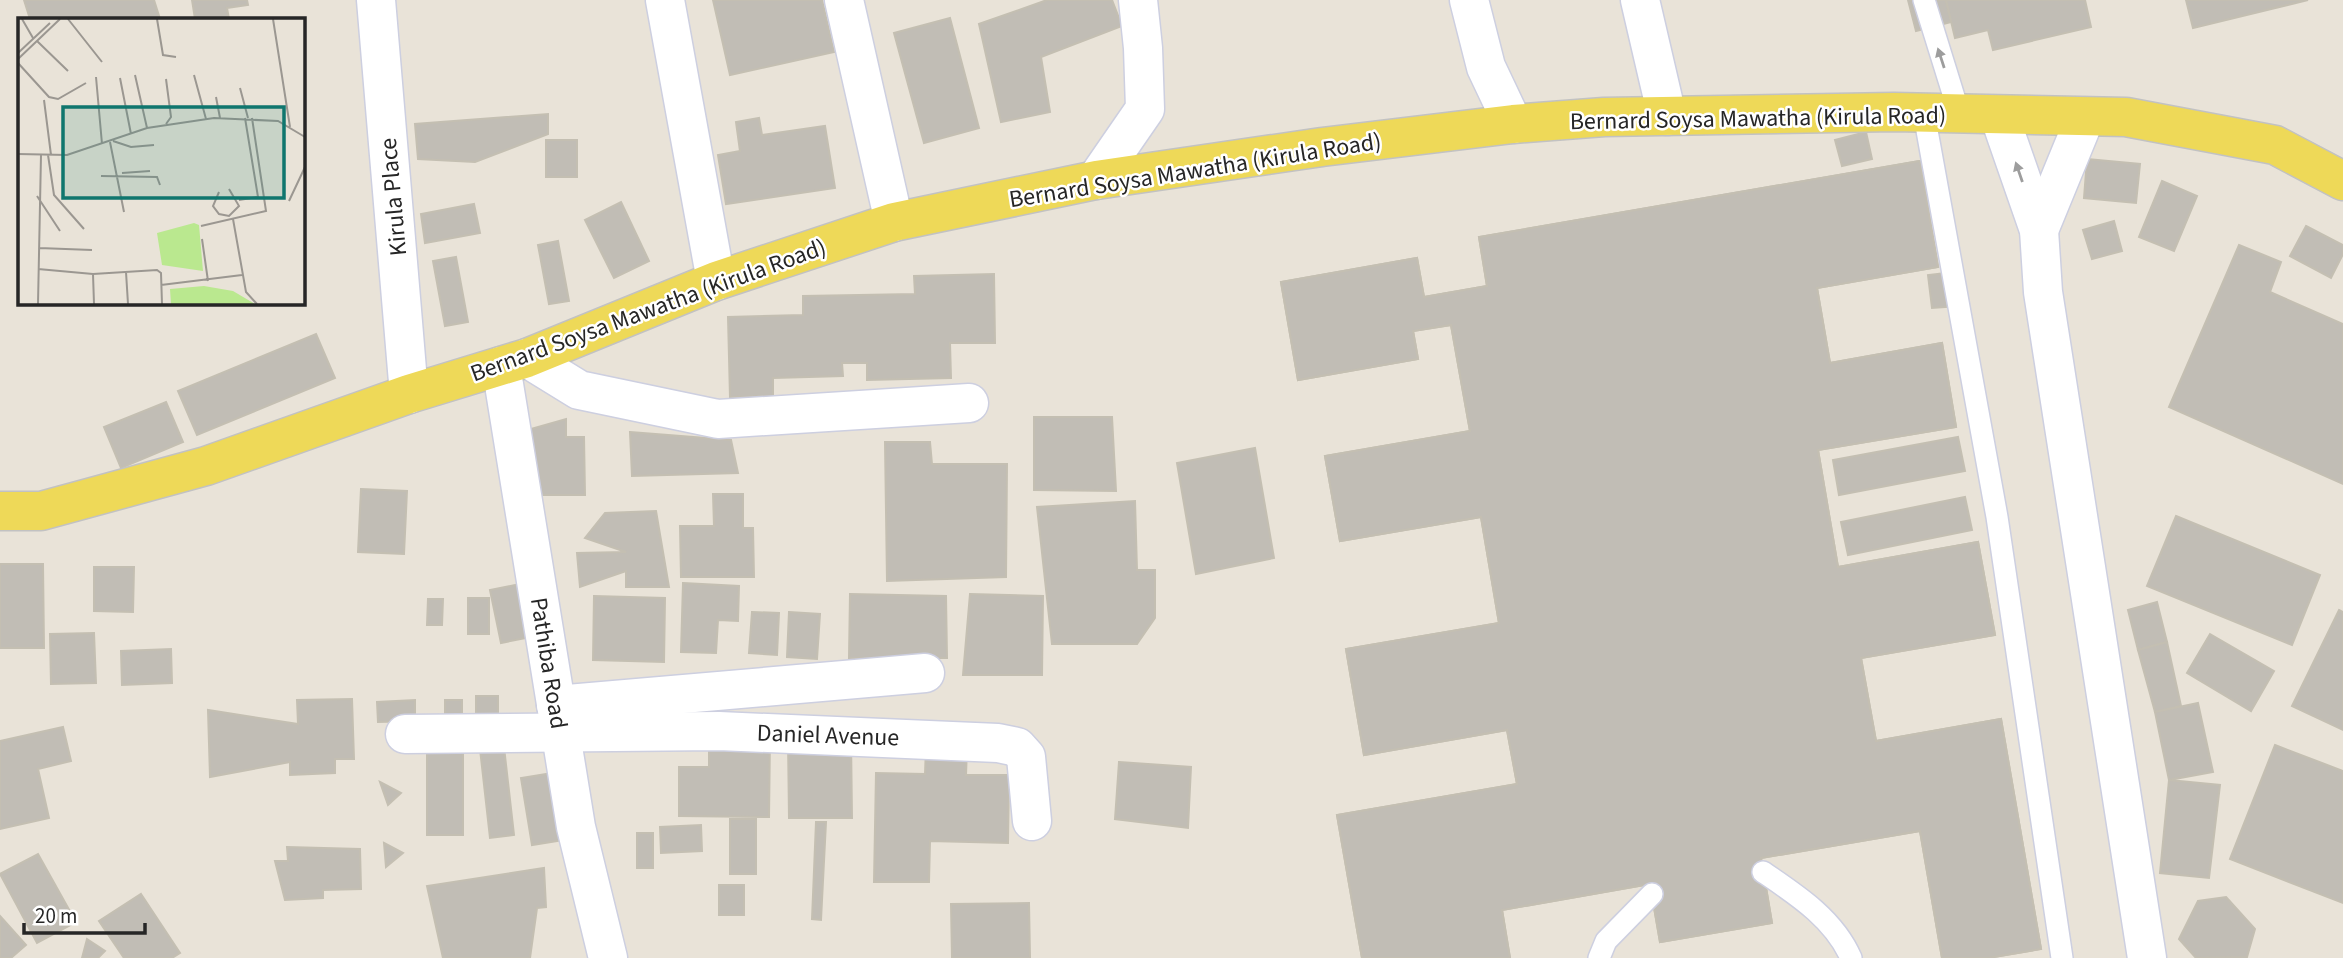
<svg xmlns="http://www.w3.org/2000/svg" width="2343" height="958" font-family="'Source Sans 3',sans-serif">
<style>
.building{fill:#c1bdb5;stroke:#c4bfb2;stroke-width:2;fill-rule:evenodd}
.lines{fill:none;stroke-linecap:round;stroke-linejoin:round}
.lane-casing{stroke:#cdcfe0;stroke-width:24}
.street-casing{stroke:#cdcfe0;stroke-width:41}
.primary-casing{stroke:#c2c2c2;stroke-width:41}
.lane{stroke:#fff;stroke-width:21}
.street{stroke:#fff;stroke-width:38}
.primary{stroke:#eed958;stroke-width:38}
.oneway{fill:#9d9d9d}
.labels{text-anchor:middle;stroke-width:5;stroke-linejoin:round;paint-order:stroke}
.street-label{font-size:24px;fill:#262626;stroke:#fff}
.inset-road{fill:none;stroke:#9b9791;stroke-width:2}
.view{fill:#0f766e;fill-opacity:0.15;stroke:#0f766e;stroke-width:3.5}
.inset-edge{fill:none;stroke:#262626;stroke-width:3.5}
</style>
<rect width="100%" height="100%" fill="#e9e3d8"/>
<g class="building">
<polygon points="24,0 154,0 160,19 30,19"/>
<polygon points="192,0 247,0 248,5 227,8 229,19 195,19"/>
<polygon points="713,0 822,0 834,52 730,75"/>
<polygon points="1047,0 1112,0 1122,26 1041,57 1050,112 1001,122 979,24"/>
<polygon points="1908,0 1946,0 1951,22 1916,31"/>
<polygon points="1946,0 2085,0 2091,27 1993,50 1988,30 1955,38"/>
<polygon points="2186,0 2308,0 2193,28"/>
<polygon points="950,18 979,128 924,143 894,33"/>
<polygon points="548,114 548,134 475,162 418,159 415,124"/>
<polygon points="759,118 762,135 825,126 835,188 726,204 718,155 740,151 736,122"/>
<polygon points="1866,132 1872,159 1842,166 1835,140"/>
<rect x="546" y="140" width="31" height="37"/>
<polygon points="2087,159 2140,164 2136,203 2084,198"/>
<path d="M 1920,161 L 1938,267 L 1817,288 L 1830,363 L 1942,343 L 1956,427 L 1818,450 L 1838,567 L 1978,542 L 1995,635 L 1861,658 L 1876,741 L 2001,719 L 2041,949 L 1988,958 L 1942,958 L 1920,831 L 1761,858 L 1772,923 L 1660,942 L 1650,884 L 1502,910 L 1510,958 L 1362,958 L 1337,815 L 1517,784 L 1507,730 L 1364,755 L 1346,649 L 1499,623 L 1481,517 L 1340,541 L 1325,456 L 1470,431 L 1451,325 L 1413,331 L 1418,359 L 1298,380 L 1281,282 L 1417,258 L 1424,297 L 1487,286 L 1479,237 ZM 1736,304 L 1748,372 L 1518,415 L 1505,349 ZM 1769,468 L 1789,564 L 1552,612 L 1532,515 ZM 1810,667 L 1824,738 L 1580,784 L 1566,714 Z"/>
<polygon points="1920,161 1938,267 1817,288 1830,363 1942,343 1956,427 1818,450 1838,567 1978,542 1995,635 1861,658 1876,741 2001,719 2041,949 1988,958 1942,958 1920,831 1761,858 1772,923 1660,942 1650,884 1502,910 1510,958 1362,958 1337,815 1517,784 1507,730 1364,755 1346,649 1499,623 1481,517 1340,541 1325,456 1470,431 1451,325 1413,331 1418,359 1298,380 1281,282 1417,258 1424,297 1487,286 1479,237"/>
<polygon points="2162,181 2197,196 2174,251 2139,237"/>
<polygon points="621,202 649,261 614,278 585,220"/>
<polygon points="474,204 480,233 425,243 421,214"/>
<polygon points="2114,221 2122,251 2092,259 2083,230"/>
<polygon points="2306,226 2343,245 2343,254 2331,278 2290,256"/>
<polygon points="558,241 569,301 549,304 538,245"/>
<polygon points="2239,245 2281,262 2270,292 2343,324 2343,484 2169,407"/>
<polygon points="456,257 468,322 445,326 433,261"/>
<polygon points="1953,272 1958,306 1932,308 1928,275"/>
<polygon points="994,274 995,343 950,343 951,378 867,380 867,363 842,363 843,376 773,378 773,396 730,397 728,317 803,315 803,296 915,294 914,276"/>
<polygon points="316,334 335,378 197,435 178,391"/>
<polygon points="166,402 183,442 121,468 104,427"/>
<polygon points="1034,417 1112,417 1116,491 1034,490"/>
<polygon points="566,419 566,437 584,437 585,495 534,495 524,431"/>
<polygon points="630,432 731,440 738,473 632,476"/>
<polygon points="1958,437 1965,471 1839,495 1833,460"/>
<polygon points="885,442 930,442 932,464 1007,464 1006,577 887,581"/>
<polygon points="1255,448 1274,558 1196,574 1177,463"/>
<polygon points="361,489 407,491 404,554 358,552"/>
<polygon points="713,494 743,494 743,528 753,528 754,577 681,577 680,526 714,526"/>
<polygon points="1965,497 1972,530 1848,555 1841,522"/>
<polygon points="1135,501 1137,570 1155,570 1155,618 1137,644 1052,644 1037,507"/>
<polygon points="656,511 669,587 626,587 626,571 580,587 577,553 626,552 585,538 605,513"/>
<polygon points="2176,516 2320,575 2292,645 2147,586"/>
<polygon points="0,564 43,564 44,648 0,648"/>
<polygon points="94,567 134,567 133,612 94,611"/>
<polygon points="525,583 536,636 501,643 490,590"/>
<polygon points="683,583 739,586 738,621 718,620 716,653 681,652"/>
<polygon points="850,594 946,596 947,658 849,658"/>
<polygon points="970,594 1043,596 1042,675 963,675"/>
<polygon points="594,596 665,598 664,662 593,660"/>
<rect x="468" y="598" width="21" height="36"/>
<polygon points="428,599 443,599 442,625 427,625"/>
<polygon points="2157,602 2167,642 2138,650 2128,610"/>
<polygon points="2339,610 2343,612 2343,730 2292,706"/>
<polygon points="752,612 779,613 777,655 749,653"/>
<polygon points="789,612 820,614 817,659 787,657"/>
<polygon points="94,633 96,683 51,684 50,634"/>
<polygon points="2210,634 2274,671 2251,711 2187,673"/>
<polygon points="2167,642 2181,706 2155,712 2138,650"/>
<polygon points="171,649 172,683 122,685 121,651"/>
<rect x="476" y="696" width="22" height="30"/>
<polygon points="352,699 354,759 335,759 335,773 290,775 290,762 210,777 208,710 298,724 297,700"/>
<polygon points="415,700 415,721 378,722 377,702"/>
<rect x="445" y="700" width="17" height="15"/>
<polygon points="2198,703 2213,772 2169,780 2155,712"/>
<polygon points="63,727 71,761 38,769 49,818 0,829 0,741"/>
<polygon points="770,737 769,817 679,816 679,767 709,767 709,750"/>
<polygon points="851,738 852,818 789,818 788,739"/>
<polygon points="2275,745 2343,771 2343,903 2230,859"/>
<polygon points="504,747 514,835 490,838 480,749"/>
<polygon points="926,747 967,747 966,775 1009,775 1008,843 930,841 929,882 874,882 876,773 925,774"/>
<rect x="427" y="750" width="36" height="85"/>
<polygon points="1119,762 1191,767 1188,828 1115,819"/>
<polygon points="559,772 570,839 532,845 521,778"/>
<polygon points="2169,780 2220,785 2209,878 2160,873"/>
<polygon points="380,782 401,793 388,805"/>
<rect x="730" y="819" width="26" height="55"/>
<polygon points="816,822 826,822 821,920 812,919"/>
<polygon points="701,825 702,851 661,853 660,827"/>
<rect x="637" y="833" width="16" height="35"/>
<polygon points="384,843 403,853 386,867"/>
<polygon points="287,847 360,849 361,889 323,890 323,898 285,900 275,861 288,861"/>
<polygon points="38,854 76,922 37,943 0,874"/>
<polygon points="544,868 546,907 537,908 530,958 443,958 427,886"/>
<rect x="719" y="885" width="25" height="30"/>
<polygon points="141,894 180,953 172,958 124,958 99,921"/>
<polygon points="2226,897 2255,929 2247,957 2196,958 2179,939 2198,901"/>
<polygon points="1029,903 1030,958 952,958 951,904"/>
<polygon points="0,916 26,945 11,958 0,958"/>
<polygon points="87,939 105,951 98,958 82,958"/>
</g>
<g class="lines">
<defs>
<g id="lane">
<polyline points="1924,0 1960,116"/>
<polyline points="1924,114 1997,517 2062,958"/>
<path d="M 1763,872 C 1797,895 1834,919 1851,958"/>
<polyline points="1599,958 1606,941 1652,894"/>
</g>
<g id="street">
<polyline points="376,0 409,394"/>
<polyline points="665,0 716,281"/>
<polyline points="844,0 894,222"/>
<polyline points="1469,0 1486,67 1513,124"/>
<polyline points="1640,0 1667,116"/>
<polyline points="1999,115 2039,230 2043,292 2147,958"/>
<polyline points="1096,180 1145,109 1143,48 1138,0"/>
<polyline points="2039,230 2085,118"/>
<polyline points="527,358 579,390 718,419 969,403"/>
<polyline points="501,366 576,827 608,958"/>
<polyline points="556,705 925,673"/>
<polyline points="405,734 719,731 998,743 1017,747 1026,757 1032,821"/>
</g>
<polyline id="primary" points="0,511 41,511 206,466 409,394 527,358 716,281 894,222 1096,180 1322,147 1513,124 1604,117 1894,112 2126,117 2275,145 2343,181"/>
</defs>
<use href="#lane" class="lane-casing"/>
<use href="#street" class="street-casing"/>
<use href="#primary" class="primary-casing"/>
<use href="#lane" class="lane"/>
<use href="#street" class="street"/>
<use href="#primary" class="primary"/>
</g>
<defs><path id="oneway-solid" d="M-6-.8H1V-3.2L6.5 0L1 3.2V.8H-6Z" transform="scale(1.75)"/></defs>
<g class="oneway">
<use href="#oneway-solid" transform="translate(1941 58) rotate(-108)"/>
<use href="#oneway-solid" transform="translate(2019 172) rotate(-109)"/>
</g>
<g class="labels">
<g class="street-label">
<text transform="translate(1758 118) rotate(-1)" y="8">Bernard Soysa Mawatha (Kirula Road)</text>
<text transform="translate(1195 170) rotate(-9)" y="8">Bernard Soysa Mawatha (Kirula Road)</text>
<text transform="translate(393 197) rotate(-95)" y="8">Kirula Place</text>
<text transform="translate(648 310) rotate(-20)" y="8">Bernard Soysa Mawatha (Kirula Road)</text>
<text transform="translate(549 663) rotate(81)" y="8">Pathiba Road</text>
<text transform="translate(828 735) rotate(2)" y="8">Daniel Avenue</text>
</g>
</g>
<g transform="translate(18 18)">
<rect width="287" height="287" fill="#e9e3d8"/>
<path d="M 176,205 L 181,207 L 185,253 L 144,247 L 139,215 ZM 186,268 L 215,273 L 237,286 L 153,286 L 152,271 Z" fill="#bae88f"/>
<path class="inset-road" d="M 4,1 L 15,20M 50,1 L 84,44M 139,1 L 145,37 L 158,39M 255,1 L 272,109M 19,23 L 50,53M 0,35 L 32,5M 0,41 L 42,1M 0,45 L 31,79 L 40,81 L 68,65M 117,57 L 129,110M 176,57 L 188,101M 78,59 L 84,126M 102,60 L 113,116M 148,61 L 153,99 L 148,106M 222,70 L 230,100M 198,79 L 202,100M 26,82 L 33,137M 95,123 L 113,129 L 136,127M 92,124 L 106,194M 0,136 L 49,137 L 129,110 L 196,100 L 260,103 L 287,119M 30,137 L 36,177 L 66,211M 104,155 L 132,153M 83,158 L 139,159 L 142,167M 201,174 L 195,188 L 201,196 L 211,198 L 221,188 L 211,171M 19,178 L 42,213M 221,182 L 240,179 L 227,100M 271,183 L 287,149M 215,201 L 228,274 L 239,286M 183,208 L 248,193 L 234,100M 184,221 L 190,263M 21,230 L 74,232M 20,251 L 75,256 L 139,252 L 143,255 L 144,286M 108,254 L 110,286M 75,256 L 76,286M 143,267 L 224,257M 20,286 L 23,137"/>
<path class="view" d="M 45,89 L 266,89 L 266,180 L 45,180 Z"/>
<rect width="287" height="287" class="inset-edge"/>
</g>
<path d="M24 923v10h121v-10" fill="none" stroke="#262626" stroke-width="3.5"/>
<text x="35" y="923" font-size="21" fill="#262626" stroke="#ffffff" stroke-width="5" paint-order="stroke">20 m</text>
</svg>
